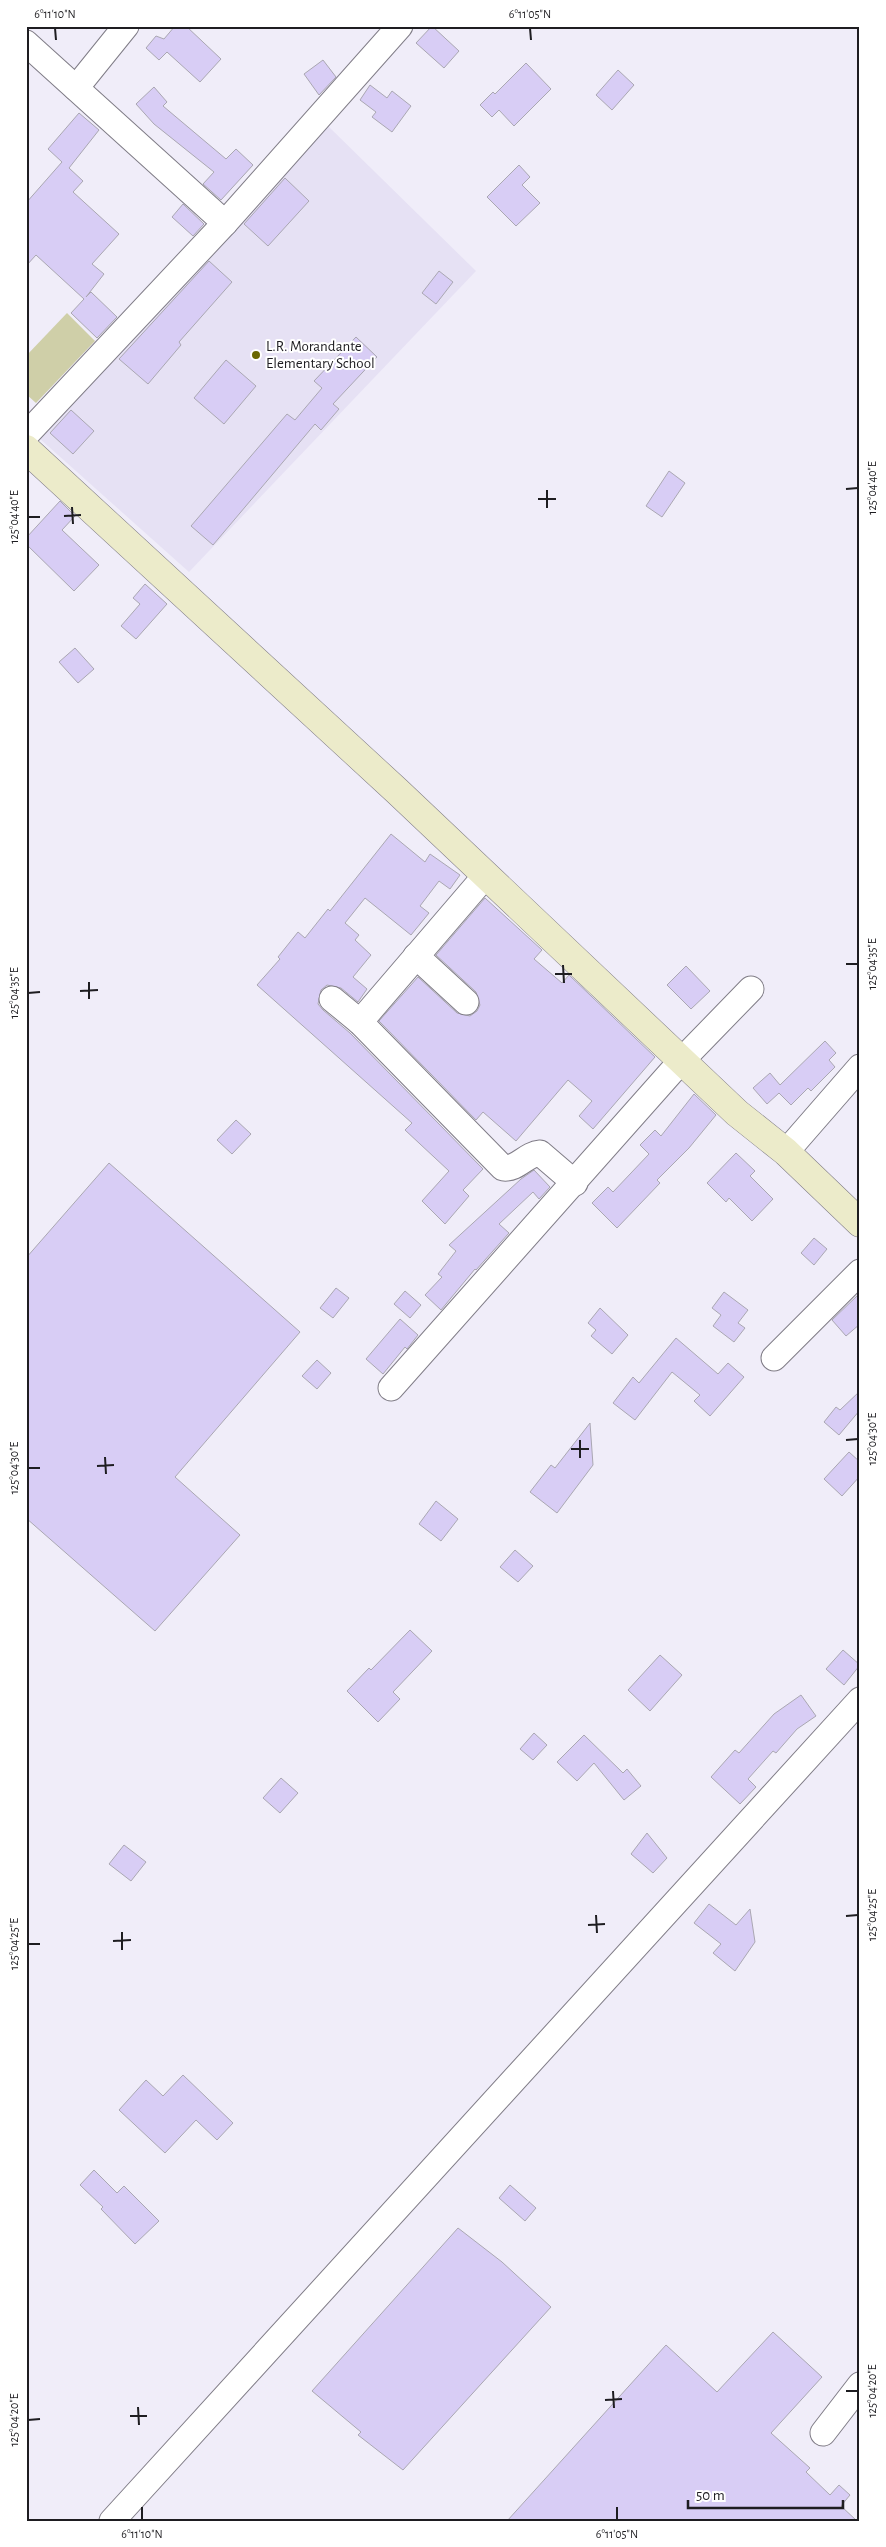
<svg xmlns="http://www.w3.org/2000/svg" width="886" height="2547" font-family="'Alegreya Sans',sans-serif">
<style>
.built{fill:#e6e1f4}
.green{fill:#cfcfa8}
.building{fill:#d8cdf5;stroke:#aaa7b2}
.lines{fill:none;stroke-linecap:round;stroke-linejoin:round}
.street-casing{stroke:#807d87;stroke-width:27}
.secondary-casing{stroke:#807d87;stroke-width:29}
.street{stroke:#fff;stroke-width:25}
.secondary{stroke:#ecebca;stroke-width:28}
.ticks{fill:none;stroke:#1e1d21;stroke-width:2}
.poi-dot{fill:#6b6801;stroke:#fff;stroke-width:2}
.labels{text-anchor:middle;stroke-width:4;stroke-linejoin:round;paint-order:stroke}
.poi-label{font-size:15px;fill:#1e1d21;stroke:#fff;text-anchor:start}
.neatline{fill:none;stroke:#1e1d21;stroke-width:2}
.ticks-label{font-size:12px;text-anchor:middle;fill:#1e1d21}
</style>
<rect width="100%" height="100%" fill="#f0edf9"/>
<polygon class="built" points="327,125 476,271 189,572 39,438"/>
<polygon class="green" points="67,313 95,341 36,403 26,394 26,356"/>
<g class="building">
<polygon points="175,26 186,26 221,59 200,82 167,52 159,60 146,48 156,36 164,39"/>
<polygon points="432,26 459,51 444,68 416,43"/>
<polygon points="323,60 336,77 319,95 304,74"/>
<polygon points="526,63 551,89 514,126 499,110 492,117 480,105 493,92 495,94"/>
<polygon points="618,70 634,85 612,110 596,95"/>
<polygon points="370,85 387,98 392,91 411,106 392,132 372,117 376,112 360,100"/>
<polygon points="154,87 167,102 163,106 226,159 236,149 253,165 221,200 203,184 214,172 154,124 136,104"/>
<polygon points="79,113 99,130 69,168 83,181 73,192 119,234 92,264 104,274 86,297 91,292 117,317 97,338 71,313 84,299 36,255 26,266 26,203 62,162 48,149"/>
<polygon points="519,165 530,177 522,185 540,203 516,226 487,197"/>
<polygon points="285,178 309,201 268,246 244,224"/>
<polygon points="183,204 204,224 193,236 172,217"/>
<polygon points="209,261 232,282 179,342 181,345 148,384 119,359"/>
<polygon points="439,271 453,282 436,304 422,293"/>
<polygon points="356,337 377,357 333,404 339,409 321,430 315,424 213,545 191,526 287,414 295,420 322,388 314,381"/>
<polygon points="226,360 256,386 224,424 194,398"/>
<polygon points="71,410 94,431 73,454 50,433"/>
<polygon points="669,471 685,483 662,517 646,506"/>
<polygon points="60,501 75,516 62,530 99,565 74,591 26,544 26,538"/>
<polygon points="145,584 167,604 136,639 121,626 140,604 133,598"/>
<polygon points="75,648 94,669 78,683 59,662"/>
<polygon points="391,834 425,862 430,854 460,875 450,889 439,881 420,906 429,913 411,935 365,898 345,923 359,935 355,940 371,955 353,977 367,989 358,1002 341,988 327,985 321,990 318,1004 323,1010 350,1033 483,1169 463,1190 469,1196 445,1224 422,1201 449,1171 405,1130 412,1123 257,985 280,959 278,957 298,932 305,938 328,909 330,911"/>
<polygon points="485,898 542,950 534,959 562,983 569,975 655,1057 593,1129 579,1116 592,1101 568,1080 516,1141 483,1112 476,1120 379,1021 418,977 457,1013 470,1016 477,1011 480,1005 476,992 436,955"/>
<polygon points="686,966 710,991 691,1009 667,985"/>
<polygon points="825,1041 836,1053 829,1060 835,1067 811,1091 808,1088 791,1105 779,1093 767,1104 753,1088 770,1073 780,1085"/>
<polygon points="694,1094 716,1115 689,1148 657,1180 660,1183 617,1228 592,1203 608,1187 613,1192 649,1154 640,1145 655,1130 661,1136"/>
<polygon points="236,1120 251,1134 232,1154 217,1140"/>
<polygon points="736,1153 755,1171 750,1176 773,1199 752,1221 729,1198 726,1202 707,1183"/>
<polygon points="109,1163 300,1332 175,1477 240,1535 155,1631 26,1518 26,1258"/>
<polygon points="534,1170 550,1187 539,1199 533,1192 499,1224 509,1233 476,1270 475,1269 441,1310 425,1295 442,1277 438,1274 456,1251 449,1245 521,1179"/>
<polygon points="814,1238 827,1249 814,1265 801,1253"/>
<polygon points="336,1288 349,1298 333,1318 320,1308"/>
<polygon points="405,1291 421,1305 410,1318 394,1304"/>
<polygon points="724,1292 748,1310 738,1323 745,1328 734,1342 713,1326 721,1315 712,1308"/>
<polygon points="860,1293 860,1324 846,1336 832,1320"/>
<polygon points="600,1308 628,1335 612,1354 591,1336 596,1330 588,1323"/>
<polygon points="400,1319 418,1335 407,1349 405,1347 383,1374 366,1359"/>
<polygon points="676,1338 718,1374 728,1363 744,1377 710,1416 694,1401 700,1395 672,1372 635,1420 613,1403 633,1377 639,1383"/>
<polygon points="317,1360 331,1373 317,1389 302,1376"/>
<polygon points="860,1391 860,1410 839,1435 824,1422 836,1407 840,1410"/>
<polygon points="590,1423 593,1465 557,1513 530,1492 551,1465 555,1468"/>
<polygon points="849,1452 860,1462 860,1476 842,1496 824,1479"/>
<polygon points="436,1501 458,1519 441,1541 419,1524"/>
<polygon points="515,1550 533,1566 518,1582 500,1567"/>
<polygon points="410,1630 432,1651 393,1692 400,1699 378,1722 347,1691 369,1668 371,1670"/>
<polygon points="843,1650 860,1665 844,1685 826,1669"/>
<polygon points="660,1655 682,1675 650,1711 628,1690"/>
<polygon points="801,1695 816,1716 797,1729 776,1753 773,1751 748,1779 756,1787 740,1804 711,1777 735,1750 739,1753 774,1714"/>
<polygon points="534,1733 547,1745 533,1760 520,1749"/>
<polygon points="584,1735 623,1773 627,1769 641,1786 624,1800 594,1763 577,1781 557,1762"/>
<polygon points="281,1778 298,1793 280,1813 263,1798"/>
<polygon points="647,1833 667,1858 653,1873 631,1854"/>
<polygon points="124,1845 146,1862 131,1881 109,1864"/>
<polygon points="709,1904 736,1925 750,1909 755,1942 735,1971 713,1953 721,1944 694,1923"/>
<polygon points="183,2075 233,2123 217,2140 196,2120 165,2153 119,2110 146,2080 163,2096"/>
<polygon points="94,2170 117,2193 124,2186 159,2221 135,2244 101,2209 103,2207 80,2185"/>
<polygon points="510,2185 536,2208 525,2221 499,2198"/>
<polygon points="458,2228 502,2262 551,2307 403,2470 358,2435 361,2432 312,2391"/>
<polygon points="773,2332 822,2377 771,2433 810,2468 806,2472 830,2495 839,2485 850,2495 841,2506 857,2521 507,2521 666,2345 717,2392"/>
</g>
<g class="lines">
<defs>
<g id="street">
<polyline points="26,43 225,223"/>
<polyline points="76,88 126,26"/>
<polyline points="26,435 225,223 400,26"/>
<polyline points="416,956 466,1002"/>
<path d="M 332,999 L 360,1022 L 503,1168 C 517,1170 526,1154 540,1153 L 575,1183"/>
<polyline points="360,1022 486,875"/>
<polyline points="786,1152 860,1067"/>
<polyline points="774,1358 860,1272"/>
<polyline points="391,1388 682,1060 751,989"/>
<polyline points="823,2433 860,2385"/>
<polyline points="112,2521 860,1700"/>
</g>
<polyline id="secondary" points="26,449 397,791 737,1113 786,1152 860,1223"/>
</defs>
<use href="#street" class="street-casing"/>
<use href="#secondary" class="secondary-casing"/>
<use href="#street" class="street"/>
<use href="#secondary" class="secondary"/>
</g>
<path class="ticks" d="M 55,28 L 56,40M 530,28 L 531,40M 846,489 L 858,488M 547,490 L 547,508M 538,499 L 556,499M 72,507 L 73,524M 64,516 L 81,515M 28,517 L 40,517M 846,964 L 858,964M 563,965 L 564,983M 555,974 L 572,974M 89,982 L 89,999M 80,991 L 98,990M 28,993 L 40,992M 580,1440 L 580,1458M 846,1440 L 858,1439M 571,1449 L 589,1449M 105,1457 L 106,1474M 97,1466 L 114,1465M 28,1468 L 40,1468M 596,1915 L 597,1933M 846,1916 L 858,1915M 588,1925 L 605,1924M 122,1932 L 122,1950M 113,1941 L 131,1940M 28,1944 L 40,1944M 613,2391 L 614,2408M 846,2391 L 858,2391M 605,2400 L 622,2399M 138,2407 L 139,2425M 130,2416 L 147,2416M 28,2420 L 40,2419M 142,2507 L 142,2520M 617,2507 L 617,2520"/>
<circle class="poi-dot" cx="256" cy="355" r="5"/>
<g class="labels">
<g class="poi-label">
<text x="266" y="351">L.R. Morandante<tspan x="266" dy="17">Elementary School</tspan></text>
</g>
</g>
<rect width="886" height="2547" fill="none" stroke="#ffffff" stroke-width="55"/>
<path d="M688 2500v8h155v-8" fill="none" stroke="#1e1d21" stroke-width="2.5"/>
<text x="696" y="2500" font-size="15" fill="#1e1d21" stroke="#ffffff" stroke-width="4" paint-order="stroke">50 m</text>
<rect x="28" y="28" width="830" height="2492" class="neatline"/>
<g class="ticks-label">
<text x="55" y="18">6°11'10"N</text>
<text x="530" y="18">6°11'05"N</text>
<text transform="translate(872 488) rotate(-90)" y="4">125°04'40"E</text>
<text transform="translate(14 517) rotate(-90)" y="4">125°04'40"E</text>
<text transform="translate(872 964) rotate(-90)" y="4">125°04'35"E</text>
<text transform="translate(14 993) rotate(-90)" y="4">125°04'35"E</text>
<text transform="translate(872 1439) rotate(-90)" y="4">125°04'30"E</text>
<text transform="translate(14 1468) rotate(-90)" y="4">125°04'30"E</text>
<text transform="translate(872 1915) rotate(-90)" y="4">125°04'25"E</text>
<text transform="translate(14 1944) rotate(-90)" y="4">125°04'25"E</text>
<text transform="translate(872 2391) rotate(-90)" y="4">125°04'20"E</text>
<text transform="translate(14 2420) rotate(-90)" y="4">125°04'20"E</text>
<text x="142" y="2538">6°11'10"N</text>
<text x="617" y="2538">6°11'05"N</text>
</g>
</svg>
